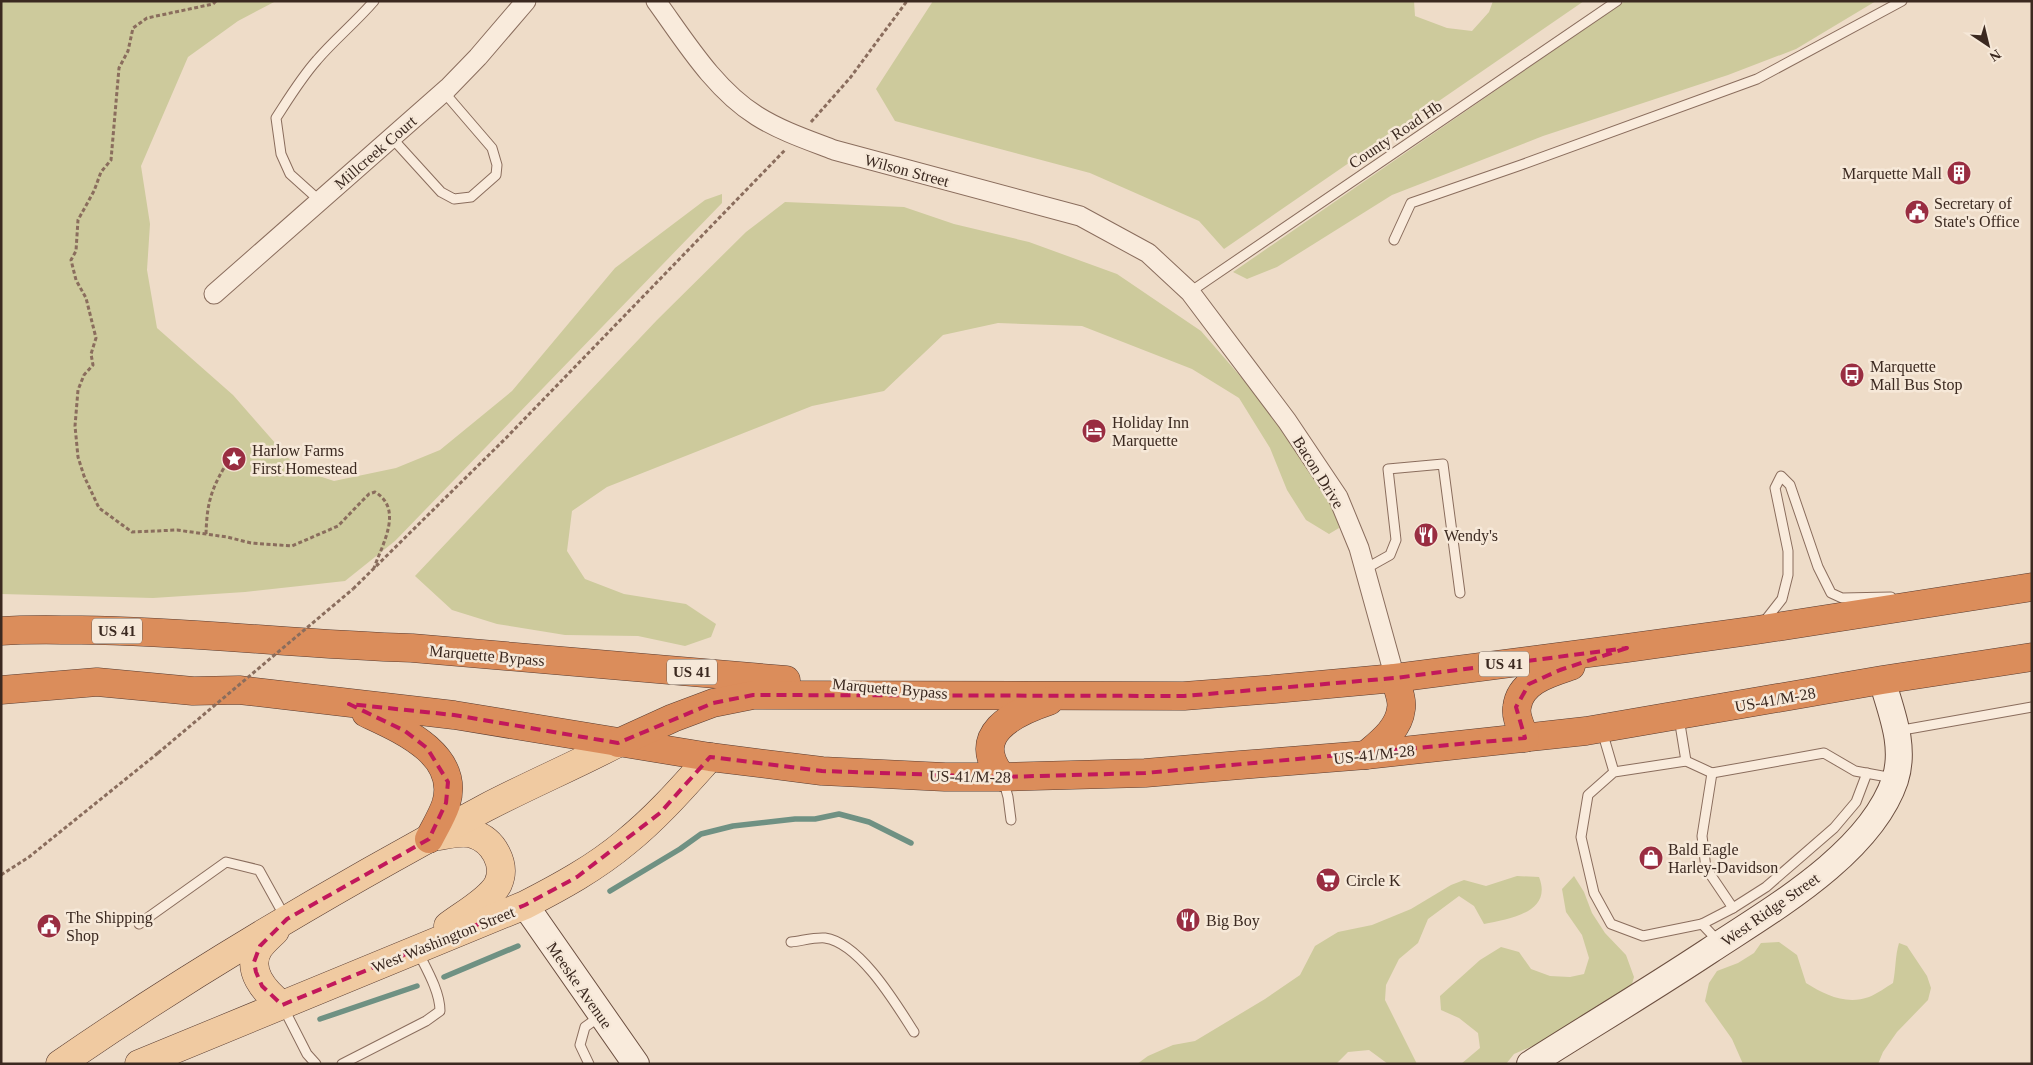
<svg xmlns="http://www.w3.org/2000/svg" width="2033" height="1065" font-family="Georgia,serif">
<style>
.green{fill:#cdca9c}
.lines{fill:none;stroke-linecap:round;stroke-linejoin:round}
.stream{stroke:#6f9183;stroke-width:5.5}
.lane-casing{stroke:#8a6d5d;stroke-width:11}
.street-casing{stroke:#8a6d5d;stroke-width:21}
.secondary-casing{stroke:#6c4f40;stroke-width:28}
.primary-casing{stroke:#593c31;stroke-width:29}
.highway-casing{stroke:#593c31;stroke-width:29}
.path{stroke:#8a6d5d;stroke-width:3;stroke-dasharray:4 2.5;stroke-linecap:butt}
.lane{stroke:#f9ebdc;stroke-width:9}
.street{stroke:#f9ebdc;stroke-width:19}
.secondary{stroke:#f9ebdc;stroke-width:26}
.primary{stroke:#f0caa1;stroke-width:28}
.highway{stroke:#db8d5b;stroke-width:28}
.path-bridge{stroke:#8a6d5d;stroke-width:3;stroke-dasharray:4 2.5;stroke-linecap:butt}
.marked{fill:none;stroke:#c2185b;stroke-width:4;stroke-dasharray:10 6;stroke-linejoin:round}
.labels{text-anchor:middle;stroke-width:5;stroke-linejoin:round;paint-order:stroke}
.shield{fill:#f6e8d8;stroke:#736257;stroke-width:1}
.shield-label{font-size:15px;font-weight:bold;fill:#3b2920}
.street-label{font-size:16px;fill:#3b2920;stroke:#f6e8d8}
.poi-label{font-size:16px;fill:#3b2920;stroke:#f6e8d8;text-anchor:start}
</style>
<rect width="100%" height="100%" fill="#eedcc8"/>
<g class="green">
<polygon points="1,1 276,1 238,21 188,57 141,166 150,224 147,270 157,328 233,395 298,469 334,481 396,468 440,450 512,391 615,268 705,200 722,194 722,203 395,541 345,581 245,592 153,598 1,594"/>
<polygon points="933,1 1414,1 1415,16 1447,28 1472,31 1489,12 1493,1 1584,1 1224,249 1199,221 1090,173 895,121 876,89"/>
<polygon points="1625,1 1876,1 1796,49 1728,75 1543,136 1392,195 1277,267 1247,279 1233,272"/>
<polygon points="785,202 904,207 954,224 1029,242 1117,274 1201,331 1281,423 1334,502 1339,528 1329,534 1306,520 1287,490 1270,448 1239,398 1192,369 1082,326 998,323 943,335 884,391 812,406 607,487 572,511 567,551 585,579 624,594 686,604 716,624 711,637 685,646 638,636 565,635 497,624 452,610 415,576 657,320 746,232"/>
<path d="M 1517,876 L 1539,877 C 1553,912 1510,919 1484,924 L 1474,906 L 1459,896 L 1428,919 L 1418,943 L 1399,959 L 1386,985 L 1385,1000 L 1417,1064 L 1388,1064 L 1369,1050 L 1348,1052 L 1336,1064 L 1137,1064 L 1148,1056 L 1173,1045 L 1195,1041 L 1265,999 L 1300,975 L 1315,946 L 1338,932 L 1372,925 L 1411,909 L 1451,885 L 1464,880 L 1486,886 Z"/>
<polygon points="1574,876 1584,892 1592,913 1605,933 1626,955 1634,977 1630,991 1558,1035 1514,1054 1506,1064 1461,1064 1480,1048 1478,1033 1459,1018 1441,1010 1440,996 1480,960 1501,947 1519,952 1531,969 1550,976 1570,977 1584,974 1589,958 1582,935 1566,912 1562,889"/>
<path d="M 1779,942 L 1797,955 L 1806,983 C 1825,995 1846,1005 1869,997 C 1877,994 1886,987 1893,983 C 1896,969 1895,956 1899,943 L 1907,946 L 1927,976 L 1931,988 L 1928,1000 L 1897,1032 L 1883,1052 L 1878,1064 L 1743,1064 L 1732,1039 L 1705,1001 L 1709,983 L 1717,971 L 1738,963 L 1754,953 L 1761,943 Z"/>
</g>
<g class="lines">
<g class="stream">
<polyline points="610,891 680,849 701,834 733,826 795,819 815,819 839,814 869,822 911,843"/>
<polyline points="444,977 518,946"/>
<polyline points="320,1019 417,986"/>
</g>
<defs>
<g id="lane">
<polyline points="391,137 441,192 454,199 471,197 496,175 497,165 492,148 443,91"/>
<path d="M 320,201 L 290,174 L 281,154 L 276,118 C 289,98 301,78 317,60 C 334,40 356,22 374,1"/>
<polyline points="1394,240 1411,203 1521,165 1757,79 1902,1"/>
<polyline points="1190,292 1617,1"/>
<polyline points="1365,569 1390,555 1396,540 1388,469 1443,464 1460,593"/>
<polyline points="1764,622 1782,599 1788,575 1788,551 1775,488 1781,476 1790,485 1818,567 1831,593 1842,598 1891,597"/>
<polyline points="1679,718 1686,761"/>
<polyline points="1602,731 1614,772"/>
<polyline points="1897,731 2032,707"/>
<polyline points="1712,773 1702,836 1706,868 1733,908"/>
<polyline points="1003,779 1008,797 1011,820"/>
<polyline points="139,924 226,862 259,870 285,917"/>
<polyline points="1702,924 1733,908 1766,887 1834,828 1856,802 1867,773"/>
<polyline points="1718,941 1702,924 1643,936 1611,924 1594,893 1581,837 1588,795 1614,772 1686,761 1712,773 1824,753 1855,771 1893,778"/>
<path d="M 791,942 C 801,941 815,937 825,938 C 860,943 896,1004 914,1032"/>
<polyline points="283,1007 307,1054 316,1064"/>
<path d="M 342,1064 L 426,1021 L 440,1011 C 440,992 427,970 418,952"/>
<polyline points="589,1064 580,1045 585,1027 599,1017"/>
</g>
<g id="street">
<path d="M 656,1 C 685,41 714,89 757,116 C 781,131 808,140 834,150 L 1080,216 L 1148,253 L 1190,292 L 1287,421 L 1338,497 L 1359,548 L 1395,678"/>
<polyline points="214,294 448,88 478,57 526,1"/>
</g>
<g id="secondary">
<polyline points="525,905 636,1064"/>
<path d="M 1530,1064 C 1590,1026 1650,990 1709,951 C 1771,910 1870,854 1895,780 C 1906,746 1891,712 1882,680"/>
</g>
<g id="primary">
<path d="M 439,836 C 450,834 462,831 473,834 C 493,840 507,864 498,884 C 490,900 462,915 448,926"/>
<path d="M 275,931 C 270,936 263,942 259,948 C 245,970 265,992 282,1005"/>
<path d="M 60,1064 C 196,970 339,886 485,808 C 529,785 574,766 618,743"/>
<path d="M 139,1064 L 525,905 C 560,887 595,868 626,842 C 657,817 683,787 710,757"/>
</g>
<g id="highway">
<path d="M 1,631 C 28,629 55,630 81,630 C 192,631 302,645 412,648 L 786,680"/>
<polyline points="1,690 97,682 193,691 239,690 454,715 710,757 822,771 945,777 1002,777 1145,773 1240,765 1366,755 1586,731 1882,680 2032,657"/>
<path d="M 366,713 C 400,729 461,754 446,804 C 442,816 435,827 429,839"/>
<path d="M 1525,738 C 1522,729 1515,717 1517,707 C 1520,681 1550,673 1571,666"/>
<polyline points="618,743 673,718 713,703 753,695 1184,696 1275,689 1395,678 1627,648 1757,630 2032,587"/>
<path d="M 1366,755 C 1380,743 1399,729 1401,709 C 1403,700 1397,687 1395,678"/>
<path d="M 1002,777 C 968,735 1013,713 1049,701"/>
</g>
</defs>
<use href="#lane" class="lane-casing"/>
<use href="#street" class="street-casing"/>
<use href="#secondary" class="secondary-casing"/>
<use href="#primary" class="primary-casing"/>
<use href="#highway" class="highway-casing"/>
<g class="path">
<path d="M 216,1 L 213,4 L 147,18 L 133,28 L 128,51 L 119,68 L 111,160 L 101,172 L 94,191 L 78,220 L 76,251 L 71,260 L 76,280 L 86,298 L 96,338 L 91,354 L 93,365 L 84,375 L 78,390 L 75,426 L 78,457 L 84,476 L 99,508 L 132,532 L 177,530 L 227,537 L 251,543 L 292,546 L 338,526 L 361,502 L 369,494 L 375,492 C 404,509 382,545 374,568"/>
<polyline points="811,122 850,78 907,1"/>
<path d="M 206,534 C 207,500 212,487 230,458"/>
<polyline points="353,589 506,438 785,150"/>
<polyline points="1,875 29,857 158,753"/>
</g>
<use href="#lane" class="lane"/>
<use href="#street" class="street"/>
<use href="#secondary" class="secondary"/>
<use href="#primary" class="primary"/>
<use href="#highway" class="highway"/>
<polyline class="path-bridge" points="158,753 353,589"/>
</g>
<path class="marked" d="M 1627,648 L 1560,670 L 1529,684 L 1516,707 L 1525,738 L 1145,773 L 1002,777 L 822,771 L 710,757 L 660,813 L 577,877 L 525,905 L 282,1005 L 262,986 L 256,972 L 254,962 L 260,946 L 287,919 L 429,839 L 446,803 L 448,782 L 427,748 L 405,731 L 349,704 L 454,715 L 618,743 L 713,703 L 753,695 L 1184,696 L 1395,678 Z"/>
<defs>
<symbol id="building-disc" viewBox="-11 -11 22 22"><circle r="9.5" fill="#992d41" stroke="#f6e8d8"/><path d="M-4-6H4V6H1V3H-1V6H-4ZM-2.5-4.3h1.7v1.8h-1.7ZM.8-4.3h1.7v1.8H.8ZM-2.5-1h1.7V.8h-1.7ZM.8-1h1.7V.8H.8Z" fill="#fff"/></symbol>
<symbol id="civic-disc" viewBox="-11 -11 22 22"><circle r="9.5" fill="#992d41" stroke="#f6e8d8"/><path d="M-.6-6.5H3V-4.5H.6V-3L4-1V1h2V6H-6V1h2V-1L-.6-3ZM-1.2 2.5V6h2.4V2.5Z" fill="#fff"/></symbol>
<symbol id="bus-disc" viewBox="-11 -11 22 22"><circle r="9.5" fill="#992d41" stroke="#f6e8d8"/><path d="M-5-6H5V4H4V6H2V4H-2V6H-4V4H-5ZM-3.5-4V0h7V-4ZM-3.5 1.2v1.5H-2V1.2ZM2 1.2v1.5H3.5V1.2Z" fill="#fff"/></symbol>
<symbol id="hotel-disc" viewBox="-11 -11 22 22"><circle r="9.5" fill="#992d41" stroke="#f6e8d8"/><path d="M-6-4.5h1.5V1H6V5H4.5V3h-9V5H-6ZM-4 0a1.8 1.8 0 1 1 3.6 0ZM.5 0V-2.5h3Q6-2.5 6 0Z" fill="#fff"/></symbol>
<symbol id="sight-disc" viewBox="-11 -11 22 22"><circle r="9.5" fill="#992d41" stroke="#f6e8d8"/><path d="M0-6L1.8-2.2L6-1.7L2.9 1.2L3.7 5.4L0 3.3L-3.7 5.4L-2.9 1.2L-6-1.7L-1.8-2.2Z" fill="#fff"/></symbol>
<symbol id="restaurant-disc" viewBox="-11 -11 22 22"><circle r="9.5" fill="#992d41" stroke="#f6e8d8"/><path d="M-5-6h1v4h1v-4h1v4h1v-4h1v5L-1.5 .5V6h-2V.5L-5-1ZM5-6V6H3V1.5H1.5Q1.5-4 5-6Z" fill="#fff"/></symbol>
<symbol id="shop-disc" viewBox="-11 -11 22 22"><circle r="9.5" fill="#992d41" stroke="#f6e8d8"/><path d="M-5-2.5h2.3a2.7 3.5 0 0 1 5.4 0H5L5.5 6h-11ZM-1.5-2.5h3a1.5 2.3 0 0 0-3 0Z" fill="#fff"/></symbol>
<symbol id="supermarket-disc" viewBox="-11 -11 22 22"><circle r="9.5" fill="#992d41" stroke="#f6e8d8"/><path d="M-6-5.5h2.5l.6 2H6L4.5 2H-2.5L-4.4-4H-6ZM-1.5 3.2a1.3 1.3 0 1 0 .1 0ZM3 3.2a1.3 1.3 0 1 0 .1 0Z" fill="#fff"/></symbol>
</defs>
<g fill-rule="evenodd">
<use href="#building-disc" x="1945" y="159" width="28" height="28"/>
<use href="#civic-disc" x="1903" y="198" width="28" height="28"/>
<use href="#bus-disc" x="1838" y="361" width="28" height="28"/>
<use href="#hotel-disc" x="1080" y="417" width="28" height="28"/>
<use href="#sight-disc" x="220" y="445" width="28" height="28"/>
<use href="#restaurant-disc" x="1412" y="521" width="28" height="28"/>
<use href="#shop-disc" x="1637" y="844" width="28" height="28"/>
<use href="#supermarket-disc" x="1314" y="866" width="28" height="28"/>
<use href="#restaurant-disc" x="1174" y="906" width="28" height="28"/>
<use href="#civic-disc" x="35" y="912" width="28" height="28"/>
</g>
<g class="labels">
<g class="shield">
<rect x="92" y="618.5" width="50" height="25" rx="4"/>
<rect x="1479" y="651.5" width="50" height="25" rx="4"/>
<rect x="667" y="659.5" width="50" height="25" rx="4"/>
</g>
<g class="shield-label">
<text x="117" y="636">US 41</text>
<text x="1504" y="669">US 41</text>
<text x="692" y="677">US 41</text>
</g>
<g class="street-label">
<text transform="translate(1395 134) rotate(-34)" y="6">County Road Hb</text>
<text transform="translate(375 152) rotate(-41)" y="6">Millcreek Court</text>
<text transform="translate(907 170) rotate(15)" y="6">Wilson Street</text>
<text transform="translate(1319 472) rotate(58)" y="6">Bacon Drive</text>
<text transform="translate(487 655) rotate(5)" y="6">Marquette Bypass</text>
<text transform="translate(890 688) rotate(5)" y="6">Marquette Bypass</text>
<text transform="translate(1775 699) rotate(-10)" y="6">US-41/M-28</text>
<text transform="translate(1374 754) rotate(-6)" y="6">US-41/M-28</text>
<text transform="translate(970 776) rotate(1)" y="6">US-41/M-28</text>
<text transform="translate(1770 909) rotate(-35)" y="6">West Ridge Street</text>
<text transform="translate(443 939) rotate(-22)" y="6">West Washington Street</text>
<text transform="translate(580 985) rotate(55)" y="6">Meeske Avenue</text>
</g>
<g class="poi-label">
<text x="1942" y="179" text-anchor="end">Marquette Mall</text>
<text x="1934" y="209">Secretary of<tspan x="1934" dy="18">State's Office</tspan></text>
<text x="1870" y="372">Marquette<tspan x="1870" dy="18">Mall Bus Stop</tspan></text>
<text x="1112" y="428">Holiday Inn<tspan x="1112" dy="18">Marquette</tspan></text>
<text x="252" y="456">Harlow Farms<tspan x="252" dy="18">First Homestead</tspan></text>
<text x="1444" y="541">Wendy's</text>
<text x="1668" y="855">Bald Eagle<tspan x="1668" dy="18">Harley-Davidson</tspan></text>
<text x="1346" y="886">Circle K</text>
<text x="66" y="923">The Shipping<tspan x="66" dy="18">Shop</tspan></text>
<text x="1206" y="926">Big Boy</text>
</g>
</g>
<rect width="2033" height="1065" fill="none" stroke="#3b2920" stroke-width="5"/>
<g transform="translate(1988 45) rotate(145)" stroke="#f6e8d8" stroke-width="4" paint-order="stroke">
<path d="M0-4L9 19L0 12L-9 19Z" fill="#3b2920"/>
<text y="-8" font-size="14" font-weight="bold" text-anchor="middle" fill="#3b2920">N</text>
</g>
</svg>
